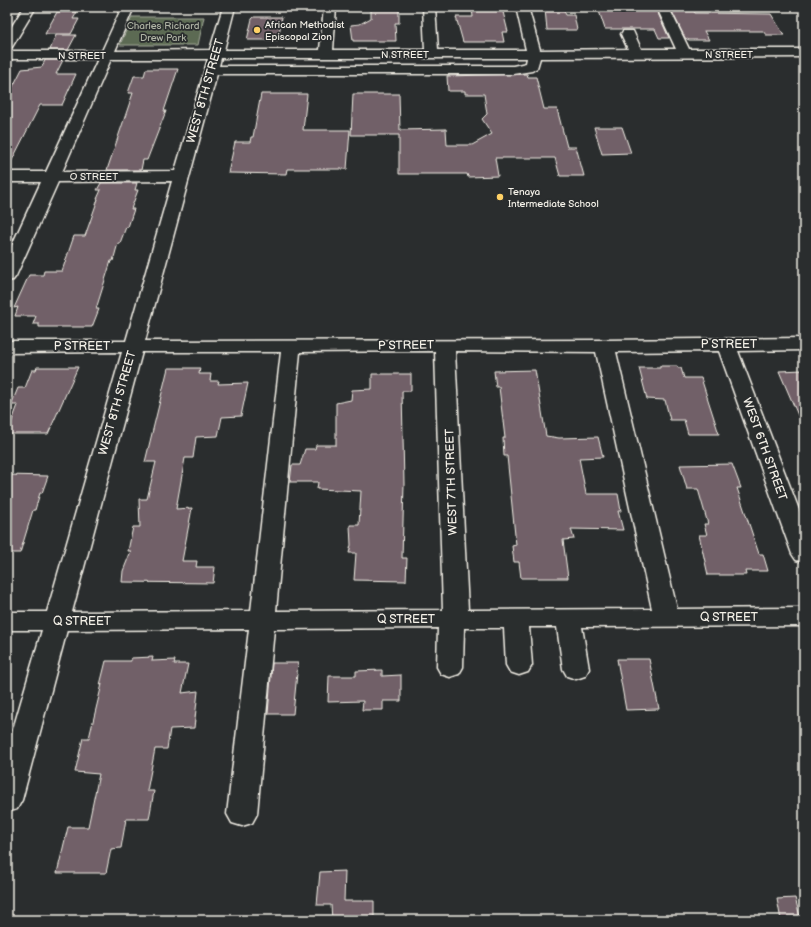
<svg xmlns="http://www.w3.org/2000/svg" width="811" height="927" font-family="'Balsamiq Sans',sans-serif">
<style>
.green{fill:#5c6a53;stroke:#a8ae9e}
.building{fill:#716068;stroke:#f4f1e8}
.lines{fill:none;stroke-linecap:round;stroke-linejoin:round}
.minor-casing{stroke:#f4f1e8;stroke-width:3}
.minor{fill:#2a2d2e;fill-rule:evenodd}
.poi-dot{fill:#ffd166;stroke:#2a2d2e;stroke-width:1.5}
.labels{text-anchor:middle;stroke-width:3.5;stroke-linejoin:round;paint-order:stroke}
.far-poi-label{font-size:10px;fill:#f4f1e8;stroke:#2a2d2e;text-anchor:start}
.far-park-label{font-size:10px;fill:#b0b4a5;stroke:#2a2d2e}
.far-street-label{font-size:10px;fill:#f4f1e8;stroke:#2a2d2e}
.street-label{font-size:12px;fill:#f4f1e8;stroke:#2a2d2e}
</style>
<rect width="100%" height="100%" fill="#2a2d2e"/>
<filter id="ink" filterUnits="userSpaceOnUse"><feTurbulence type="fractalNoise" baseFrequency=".025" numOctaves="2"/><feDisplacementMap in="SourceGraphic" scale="8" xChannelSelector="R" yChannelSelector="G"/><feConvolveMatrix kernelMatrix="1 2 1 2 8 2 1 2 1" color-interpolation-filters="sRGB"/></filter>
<g filter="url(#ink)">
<polygon class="green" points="132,17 204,17 198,45 120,45"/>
<g class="building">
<polygon points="378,7 399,7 399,23 395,23 396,41 353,41 351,25 360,24 371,18 371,8"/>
<polygon points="472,8 502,8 508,32 502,32 504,42 463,42 456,17 473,17"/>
<polygon points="598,8 658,8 657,11 669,38 659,38 655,29 605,29"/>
<polygon points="670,8 692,8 695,13 771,14 784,35 766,35 763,31 704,31 709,40 689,40 685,38"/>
<polygon points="545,9 563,9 566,15 574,15 577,30 547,30"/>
<polygon points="57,12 77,12 73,19 79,19 71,34 45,34"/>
<polygon points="254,17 282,17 278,40 247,40 252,19"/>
<polygon points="56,35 76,35 68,50 50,50"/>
<polygon points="45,60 63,60 56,74 76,74 62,105 40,105 7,170 7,98 22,69 42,67"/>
<polygon points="146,69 178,69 164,111 166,111 147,160 143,160 141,170 107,170 133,93 128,93 134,76 144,76"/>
<polygon points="527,74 528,77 536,77 544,109 557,109 567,147 576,147 584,176 560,176 555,158 495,158 498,176 468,177 467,174 399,174 399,135 351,135 353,94 399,94 400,130 446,129 447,145 472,145 492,134 482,119 487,114 484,94 465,94 465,91 448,91 447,76"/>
<polygon points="261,94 307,94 303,130 350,130 347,169 287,169 286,174 228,173 235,142 250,142 251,137 253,137"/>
<polygon points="594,127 622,127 631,153 602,154"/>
<polygon points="101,183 137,183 135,190 138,190 131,209 134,209 128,227 126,227 120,243 118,243 113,261 111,261 96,309 99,309 92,327 39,327 39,324 33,324 36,316 15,316 18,307 14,308 29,275 43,275 44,271 62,271 74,236 85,236 98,199 97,199 101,190 97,190"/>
<polygon points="660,366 677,366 678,368 681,368 684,378 701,378 719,434 688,434 684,420 670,420 665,400 647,399 639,368 660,368"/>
<polygon points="37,367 78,367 48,434 7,434 18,405 11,405 18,388 25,388 32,370 36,370"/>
<polygon points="168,368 200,368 199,374 211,374 210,381 219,381 218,384 248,383 241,416 222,417 218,436 196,437 193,458 185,458 176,509 192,508 182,561 197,561 196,567 215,567 213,583 122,582 123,571 131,551 128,551 133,527 140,527 139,499 147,499 156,462 145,462"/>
<polygon points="535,370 546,436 559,438 598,437 603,457 579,458 586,494 618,494 621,511 618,511 623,530 571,529 574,539 563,540 568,578 521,578 519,562 514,562 512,546 516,545 507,456 504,456 503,438 505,438 499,387 496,387 494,371"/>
<polygon points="804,370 804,427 803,427 779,371"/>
<polygon points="372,374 411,374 411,391 402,391 404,484 402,558 407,558 406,581 354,580 356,553 349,553 351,545 350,525 359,525 361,491 317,489 318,482 290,482 292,465 300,465 305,449 315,449 316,445 336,445 336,403 351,400 352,390 372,389"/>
<polygon points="732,464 741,488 737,488 759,554 763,554 768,571 745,571 746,575 708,575 699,535 707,535 704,524 708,524 698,489 687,489 680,465"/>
<polygon points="7,475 48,476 42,493 40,493 35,510 33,510 20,553 7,553"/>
<polygon points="153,657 152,661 175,660 174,664 188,664 182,693 198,691 194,728 170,729 167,749 155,749 147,791 154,791 149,819 126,819 121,848 111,849 106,873 57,873 68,827 88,827 99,774 75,772 83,738 89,738 102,684 100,685 106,661 131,661 131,658"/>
<polygon points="617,659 649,659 659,709 626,710"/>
<polygon points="272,663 298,663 293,714 268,714"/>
<polygon points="382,670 382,676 401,675 401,701 383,701 383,710 362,710 363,701 328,702 329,676 356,676 356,671"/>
<polygon points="345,871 344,901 374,901 374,920 332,920 331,905 317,905 320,872"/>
<polygon points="795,898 801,920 781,920 777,899"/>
</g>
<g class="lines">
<defs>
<g id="minor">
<polygon points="24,7 36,7 12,47 7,48 7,34"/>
<path d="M 122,7 L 134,7 L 115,51 L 210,50 L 223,7 L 235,7 L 224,50 L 320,50 L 324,7 L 336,7 L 333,50 L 425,50 L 423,7 L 435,7 L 438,50 L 526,50 L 516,7 L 528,7 L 540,50 L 628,49 L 621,34 L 623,31 L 633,31 L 641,49 L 676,49 L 658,10 L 661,7 L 668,7 L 670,10 L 689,49 L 804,49 L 804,57 L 540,58 L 537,68 L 532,71 L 513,74 L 217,74 L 145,341 L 605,340 L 804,338 L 804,350 L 738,351 L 804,523 L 804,562 L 796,560 L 792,554 L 719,351 L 616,352 L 677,609 L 804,608 L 804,626 L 582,627 L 589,669 L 585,676 L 576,679 L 567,676 L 563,669 L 557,627 L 529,627 L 532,665 L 528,672 L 519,675 L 510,672 L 506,665 L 504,628 L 464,628 L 463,667 L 459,674 L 450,677 L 441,674 L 437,667 L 438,628 L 274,629 L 257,814 L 252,823 L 242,826 L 232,823 L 227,814 L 249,629 L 67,630 L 22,800 L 17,809 L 7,812 L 7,750 L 42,630 L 7,630 L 7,612 L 47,612 L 122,352 L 7,353 L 7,341 L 126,341 L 172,181 L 58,182 L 16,276 L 13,280 L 7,281 L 7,256 L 41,182 L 7,182 L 7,172 L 46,172 L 98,59 L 7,59 L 7,51 L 102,51 ZM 221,58 L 527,58 L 526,63 L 513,66 L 219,66 ZM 111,59 L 208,59 L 175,171 L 62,172 ZM 435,351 L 443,610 L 276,611 L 300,352 ZM 455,351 L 596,352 L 652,609 L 468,610 ZM 142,352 L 281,352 L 251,611 L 72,612 Z"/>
</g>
</defs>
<use href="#minor" class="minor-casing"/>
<use href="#minor" class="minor"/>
</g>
</g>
<g class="poi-dot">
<circle cx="257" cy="30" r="4"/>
<circle cx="500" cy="197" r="4"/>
</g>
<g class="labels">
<g class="far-poi-label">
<text x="265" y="28">African Methodist<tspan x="265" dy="12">Episcopal Zion</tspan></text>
<text x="508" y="195">Tenaya<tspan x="508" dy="12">Intermediate School</tspan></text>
</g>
<g class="far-park-label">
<text x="163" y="29">Charles Richard<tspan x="163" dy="12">Drew Park</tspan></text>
</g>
<g class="far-street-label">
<text x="405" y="58">N STREET</text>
<text x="729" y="58">N STREET</text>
<text x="82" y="59">N STREET</text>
<text x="94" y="180">O STREET</text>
</g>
<g class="street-label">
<text transform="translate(205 91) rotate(-74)" y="4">WEST 8TH STREET</text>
<text x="729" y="348">P STREET</text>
<text transform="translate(406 345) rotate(-1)" y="4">P STREET</text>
<text x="82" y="350">P STREET</text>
<text transform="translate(117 403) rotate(-74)" y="4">WEST 8TH STREET</text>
<text transform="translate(765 449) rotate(70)" y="4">WEST 6TH STREET</text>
<text transform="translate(451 482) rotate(-92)" y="4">WEST 7TH STREET</text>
<text x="729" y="621">Q STREET</text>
<text x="406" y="623">Q STREET</text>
<text x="82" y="625">Q STREET</text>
</g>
</g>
<rect width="811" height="927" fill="none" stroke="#2a2d2e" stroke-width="24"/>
<rect x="12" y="12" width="787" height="903" fill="none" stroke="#f4f1e8" stroke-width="1.5" filter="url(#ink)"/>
</svg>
